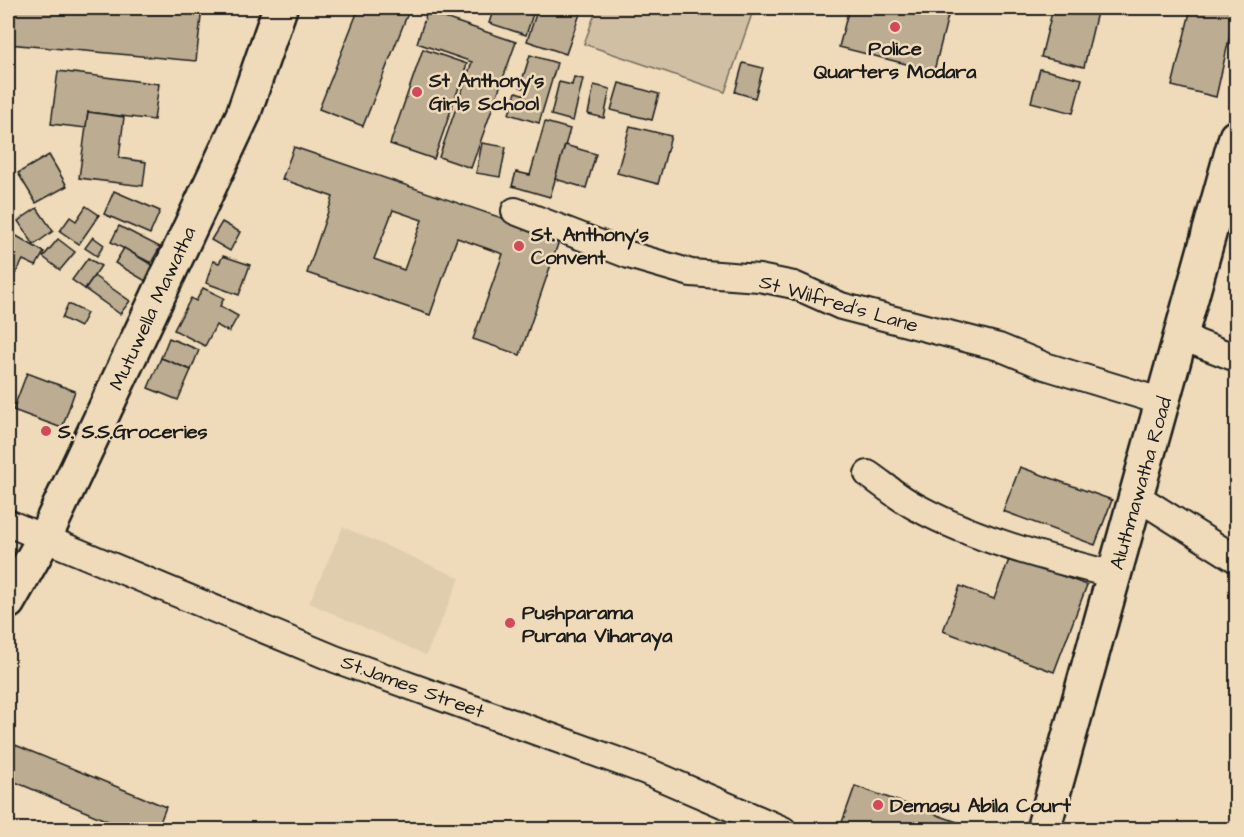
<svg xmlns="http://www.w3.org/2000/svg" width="1244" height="837" font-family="'Architects Daughter',sans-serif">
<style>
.built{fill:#dfcdad}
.green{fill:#d0bfa2;stroke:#766e5f;stroke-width:1.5}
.building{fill:#bbac92;stroke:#1c1c1c;stroke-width:1.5;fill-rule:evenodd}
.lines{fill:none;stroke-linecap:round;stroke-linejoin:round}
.minor-casing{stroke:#1c1c1c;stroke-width:30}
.tertiary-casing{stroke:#1c1c1c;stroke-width:38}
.primary-casing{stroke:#1c1c1c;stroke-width:38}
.minor{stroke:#efdbb9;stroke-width:26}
.tertiary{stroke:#efdbb9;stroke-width:33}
.primary{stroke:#efdbb9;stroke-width:33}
.poi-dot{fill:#d1495b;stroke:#efdbb9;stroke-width:2}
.labels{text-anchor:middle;stroke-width:5;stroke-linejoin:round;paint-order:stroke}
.poi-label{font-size:20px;font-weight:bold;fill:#1c1c1c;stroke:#efdbb9;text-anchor:start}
.street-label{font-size:20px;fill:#1c1c1c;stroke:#efdbb9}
</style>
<rect width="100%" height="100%" fill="#efdbb9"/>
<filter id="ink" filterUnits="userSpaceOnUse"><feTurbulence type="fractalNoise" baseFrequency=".0167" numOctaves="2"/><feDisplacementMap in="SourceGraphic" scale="12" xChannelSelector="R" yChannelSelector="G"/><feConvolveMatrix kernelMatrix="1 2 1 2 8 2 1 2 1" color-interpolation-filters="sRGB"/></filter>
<g filter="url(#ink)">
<polygon class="built" points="343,527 460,578 426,655 309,603"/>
<polygon class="green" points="597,8 754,8 725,92 584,44"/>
<g class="building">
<polygon points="8,8 202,8 196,61 8,44"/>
<polygon points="359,8 410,8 363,126 319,109"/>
<polygon points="494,8 535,8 526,35 489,23"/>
<polygon points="538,8 582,8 566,54 527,41"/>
<polygon points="849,8 950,8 934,71 839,47"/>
<polygon points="1053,8 1098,8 1084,67 1041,57"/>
<polygon points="1191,8 1236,8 1216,97 1172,86"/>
<polygon points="427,12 516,42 471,168 439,157 472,62 417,43"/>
<polygon points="423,49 467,64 434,159 390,144"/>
<polygon points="530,55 557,63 539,123 509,114 516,92 525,95 527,89 520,87"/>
<polygon points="743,63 763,68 755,98 735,92"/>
<polygon points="1040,69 1082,79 1073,113 1031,102"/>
<polygon points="58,71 159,84 154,120 88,112 86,128 51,124"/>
<polygon points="574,77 583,79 573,121 551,115 559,82 572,85"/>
<polygon points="619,83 659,94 652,120 611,110"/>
<polygon points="594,85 610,89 604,118 588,114"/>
<polygon points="88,112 124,117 119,158 146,162 143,186 79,178"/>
<polygon points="545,122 570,129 550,197 512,186 516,172 530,175"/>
<polygon points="630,126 671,136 658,184 617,173"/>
<polygon points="482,143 506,147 500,177 476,173"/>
<polygon points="565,145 596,154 586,188 555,179"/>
<path d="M 294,147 L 560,238 L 520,355 L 473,339 L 503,254 L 457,238 L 430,315 L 307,273 L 333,197 L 282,179 ZM 393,210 L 422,220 L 404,270 L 374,259 Z"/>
<polygon points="49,155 67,186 36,203 18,173"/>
<polygon points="114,191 160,211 150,234 104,214"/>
<polygon points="86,206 99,215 79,244 60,231 70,217 76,221"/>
<polygon points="37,208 53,231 34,245 18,221"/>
<polygon points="222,222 240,232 230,251 211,240"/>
<polygon points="119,226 160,247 151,263 111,242"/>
<polygon points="8,231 44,252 36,266 23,260 16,273 8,268"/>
<polygon points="93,237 104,245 97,256 85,248"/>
<polygon points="58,239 75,252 60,270 43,257"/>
<polygon points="124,248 162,271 154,286 115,263"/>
<polygon points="223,256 250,265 239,295 206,283 213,261 219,263"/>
<polygon points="88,258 101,266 85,289 72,280"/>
<polygon points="94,276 130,301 120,314 85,289"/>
<polygon points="203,288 224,298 220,306 238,316 229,332 216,325 205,346 174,330 191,298 196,301"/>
<polygon points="68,304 87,313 80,327 62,318"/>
<polygon points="169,338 199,350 191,370 161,358"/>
<polygon points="161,358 191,370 178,400 148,388"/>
<polygon points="27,373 75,391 62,428 13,410"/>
<polygon points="1020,467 1112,500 1095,545 1003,511"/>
<polygon points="1010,557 1087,585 1054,672 943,631 960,586 994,599"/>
<polygon points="8,742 166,807 157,830 129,830 8,779"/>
<polygon points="855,786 960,823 958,830 840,828"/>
</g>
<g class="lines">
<defs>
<g id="minor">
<polyline points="515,211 629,255 691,273 759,278 794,285 841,306 999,347 1045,366 1163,402"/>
<polyline points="1182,337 1236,358"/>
<path d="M 868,474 C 884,485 900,499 918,508 C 979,541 1048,558 1114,575"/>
<polyline points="1136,496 1236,559"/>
<polyline points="8,523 335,659 646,771 783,830"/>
</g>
<polyline id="tertiary" points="8,602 45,537 243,115 280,8"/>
<polyline id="primary" points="1043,830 1236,137"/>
</defs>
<use href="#minor" class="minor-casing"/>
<use href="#tertiary" class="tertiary-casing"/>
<use href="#primary" class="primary-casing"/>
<use href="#minor" class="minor"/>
<use href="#tertiary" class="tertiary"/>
<use href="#primary" class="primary"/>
</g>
</g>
<g class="poi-dot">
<circle cx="895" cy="27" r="6"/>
<circle cx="417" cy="92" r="6"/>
<circle cx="519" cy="246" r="6"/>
<circle cx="46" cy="431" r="6"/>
<circle cx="510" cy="623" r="6"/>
<circle cx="878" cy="805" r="6"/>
</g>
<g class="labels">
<g class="poi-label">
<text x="895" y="55" text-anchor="middle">Police<tspan x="895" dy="23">Quarters Modara</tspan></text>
<text x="429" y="87">St Anthony's<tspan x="429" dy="23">Girls School</tspan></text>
<text x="531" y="241">St. Anthony's<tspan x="531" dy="23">Convent</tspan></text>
<text x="58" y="438">S. S.S.Groceries</text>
<text x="522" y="619">Pushparama<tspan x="522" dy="23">Purana Viharaya</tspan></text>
<text x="890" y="812">Demasu Abila Court</text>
</g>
<g class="street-label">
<text transform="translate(839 303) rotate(16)" y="7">St Wilfred's Lane</text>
<text transform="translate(152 308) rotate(-65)" y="7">Mutuwella Mawatha</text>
<text transform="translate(1140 483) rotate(-74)" y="7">Aluthmawatha Road</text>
<text transform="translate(413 686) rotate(20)" y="7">St.James Street</text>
</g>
</g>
<rect width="1244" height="837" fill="none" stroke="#efdbb9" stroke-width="30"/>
<rect x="15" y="15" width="1214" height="807" fill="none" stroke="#1c1c1c" stroke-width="2" filter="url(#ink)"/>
</svg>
